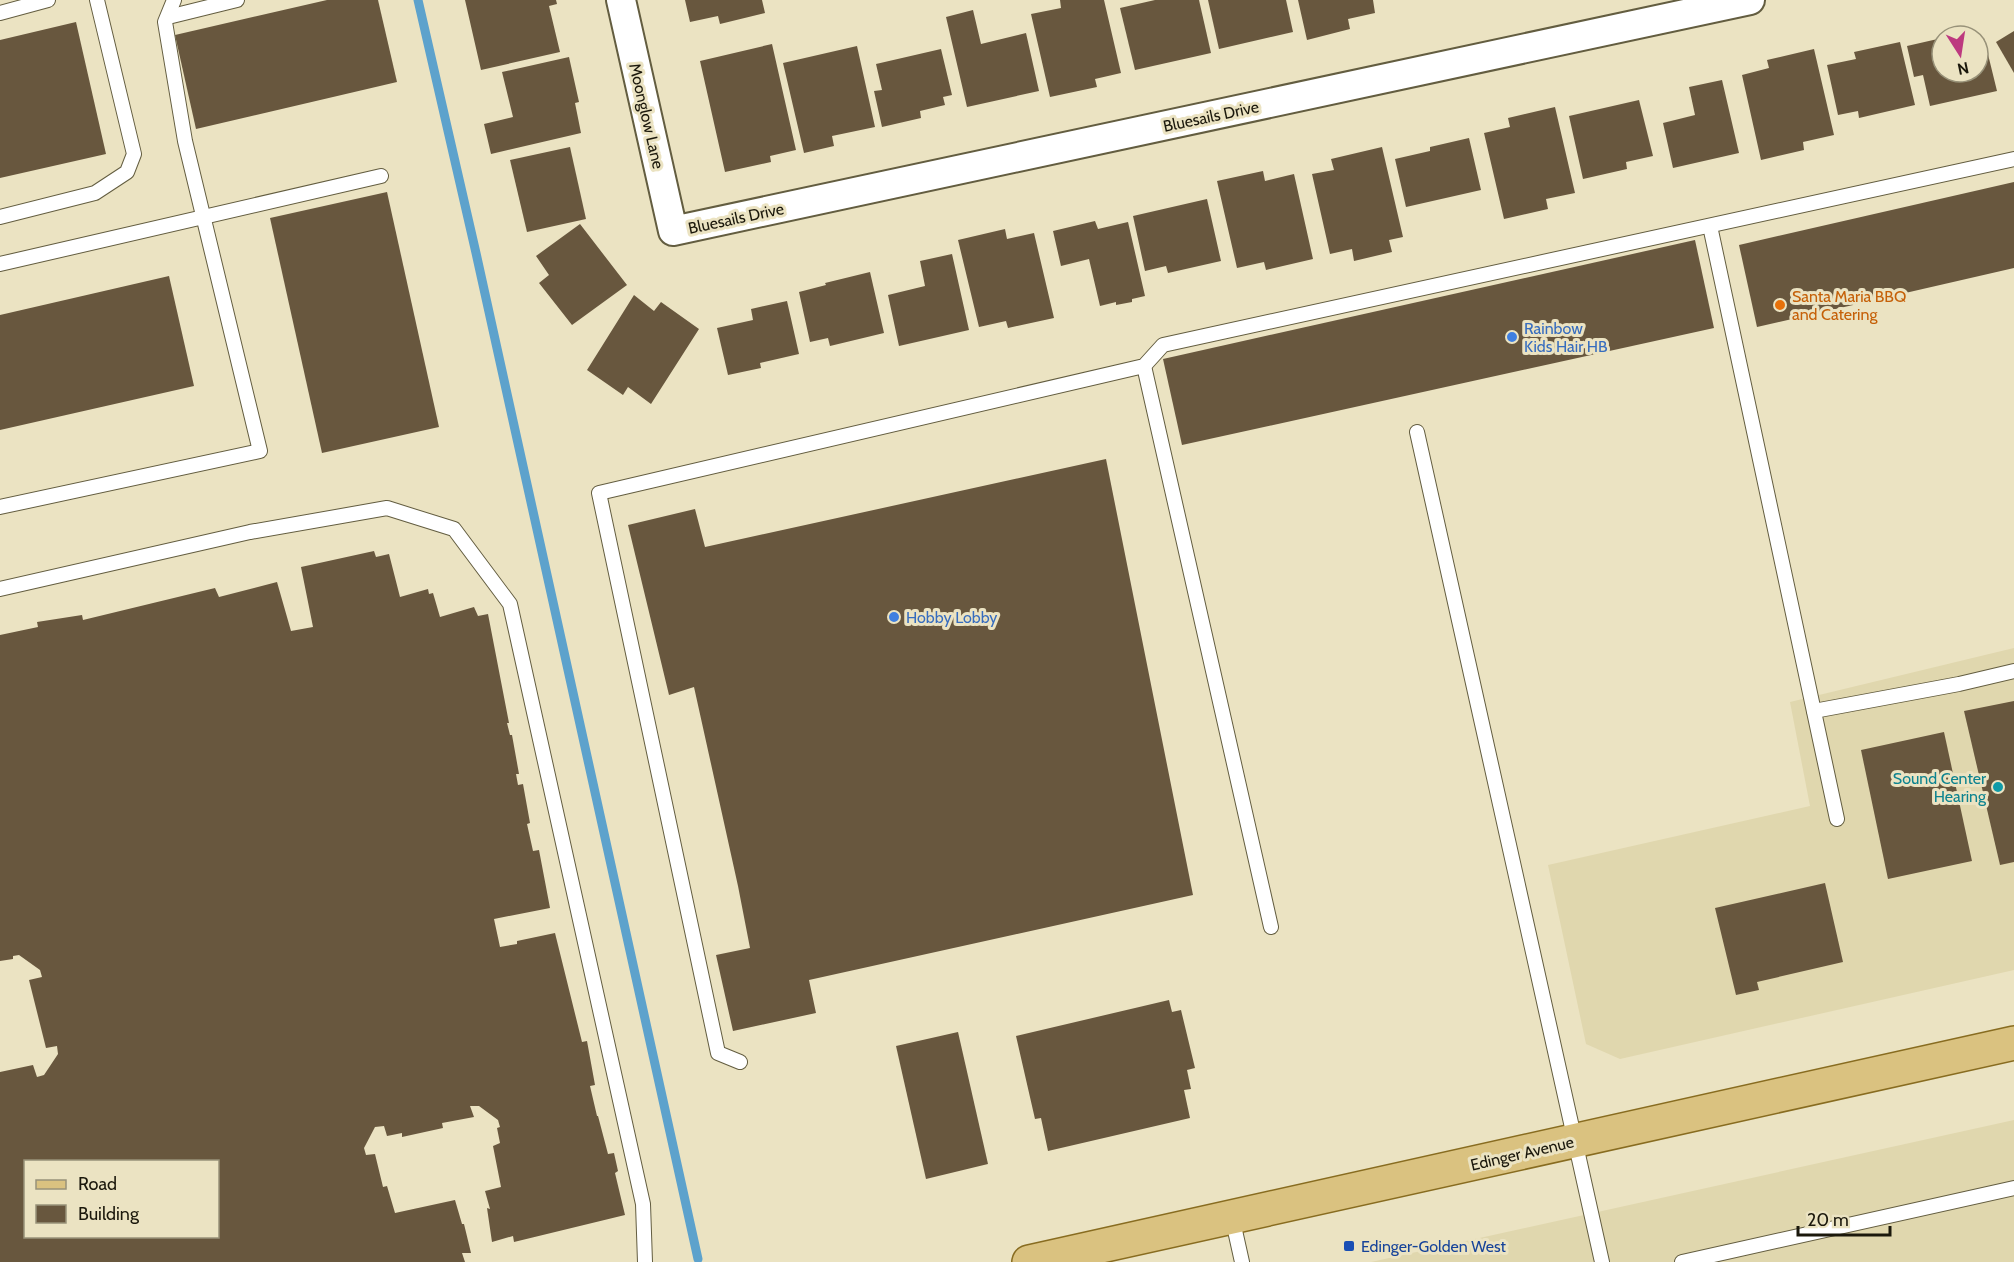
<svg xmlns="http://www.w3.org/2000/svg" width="2014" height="1262" font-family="Cabin,sans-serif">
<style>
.built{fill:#e0d7ae}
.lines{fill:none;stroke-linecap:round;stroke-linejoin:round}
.stream{stroke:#5da2cc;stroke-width:9}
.building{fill:#68573e;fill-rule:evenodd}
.service-casing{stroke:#635d40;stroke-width:16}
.minor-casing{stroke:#635d40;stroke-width:32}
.primary-casing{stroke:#886c20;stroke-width:36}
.service{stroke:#fff;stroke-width:14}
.minor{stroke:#fff;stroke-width:28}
.primary{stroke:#dac280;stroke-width:33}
.food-dot{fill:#e8710a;stroke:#ebe3c2;stroke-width:2}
.shop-dot{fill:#3f7fe0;stroke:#ebe3c2;stroke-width:2}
.culture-dot{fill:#0f9aa8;stroke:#ebe3c2;stroke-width:2}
.transit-dot{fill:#1a4fb4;stroke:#ebe3c2;stroke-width:2}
.labels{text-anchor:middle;stroke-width:6;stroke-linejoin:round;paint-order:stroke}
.street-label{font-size:16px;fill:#1b180c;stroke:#ebe3c2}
.food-label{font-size:16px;fill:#c56008;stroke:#ebe3c2;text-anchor:start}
.shop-label{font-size:16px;fill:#366cbe;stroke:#ebe3c2;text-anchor:start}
.culture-label{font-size:16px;fill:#0d838f;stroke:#ebe3c2;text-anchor:end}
.transit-label{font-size:16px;fill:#164399;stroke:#ebe3c2;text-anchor:start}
</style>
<rect width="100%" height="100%" fill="#ebe3c2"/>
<g class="built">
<polygon points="2014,648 2014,970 1620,1059 1586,1044 1548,865 1810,806 1790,702"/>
<polygon points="2014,1120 2014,1262 1371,1262"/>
</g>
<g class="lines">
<polyline class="stream" points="418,0 476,253 698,1259"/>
</g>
<g class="building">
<polygon points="327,0 378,0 397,82 196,129 175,35"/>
<polygon points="465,0 556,0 557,4 549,6 560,52 481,70"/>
<polygon points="685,0 762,0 765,13 720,24 718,16 690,22"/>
<polygon points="1060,0 1104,0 1121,73 1095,79 1097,87 1050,97 1031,14 1061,8"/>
<polygon points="1155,0 1199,0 1211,53 1135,70 1120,8"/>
<polygon points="1208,0 1286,0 1293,32 1219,49"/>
<polygon points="1298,0 1373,0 1375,13 1348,19 1350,29 1307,40"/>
<polygon points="973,10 981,44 1026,33 1039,91 967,107 946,17"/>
<polygon points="76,22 106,154 0,178 0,40"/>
<polygon points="2014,31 2014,73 1996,42"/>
<polygon points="1942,38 1942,72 1978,72 1978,39 1984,38 1997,91 1930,106 1923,75 1914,77 1907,46"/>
<polygon points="1900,42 1915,105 1859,118 1858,111 1838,115 1827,65 1856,59 1854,52"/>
<polygon points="772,44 796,150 770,156 771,162 725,172 700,61"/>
<polygon points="857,46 875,127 832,136 834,146 804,153 783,63"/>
<polygon points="941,49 952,95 943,97 945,105 920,111 921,118 882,127 874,91 882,90 876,64"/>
<polygon points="1814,49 1834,135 1803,142 1804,150 1761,160 1742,75 1769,68 1767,60"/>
<polygon points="569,57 579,102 575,103 581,133 491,154 484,124 513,117 502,72"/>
<polygon points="1722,80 1739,153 1673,168 1663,123 1695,115 1689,87"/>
<polygon points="1639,100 1653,156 1626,162 1627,169 1583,179 1569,116"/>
<polygon points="1555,107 1575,193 1546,199 1548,209 1504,219 1484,133 1510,127 1508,118"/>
<polygon points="1469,138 1481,190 1406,207 1395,159 1430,151 1430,147"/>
<polygon points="570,147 586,219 527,232 510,160"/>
<polygon points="1382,147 1403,237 1389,240 1392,252 1354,261 1352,249 1330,254 1312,174 1334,170 1331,159"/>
<polygon points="1263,171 1265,181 1294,174 1313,259 1266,270 1264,262 1237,268 1217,181"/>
<polygon points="2014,182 2014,268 1757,327 1739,245"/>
<polygon points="387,192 439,427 322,453 270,218"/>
<polygon points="1207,199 1221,261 1168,273 1166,266 1145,271 1133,216"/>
<polygon points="1095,221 1098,229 1128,222 1145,296 1132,299 1132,302 1116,305 1116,302 1100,306 1089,259 1061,266 1053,231"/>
<polygon points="580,224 627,285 572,325 539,283 549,275 536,256"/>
<polygon points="1005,229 1007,239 1034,233 1054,318 1008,328 1006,321 979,327 958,240"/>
<polygon points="1695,240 1714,328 1182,445 1163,359"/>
<polygon points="952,254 969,330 899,346 888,295 925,286 920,261"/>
<polygon points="870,272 884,333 830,346 828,338 810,342 799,292 826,285 825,283"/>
<polygon points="169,276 194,386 0,430 0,315"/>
<polygon points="634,295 654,311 661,302 699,329 651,404 628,387 623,395 587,370"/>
<polygon points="787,301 799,354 760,363 761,368 728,375 717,328 753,320 751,309"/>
<polygon points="1106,459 1193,895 809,980 816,1013 733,1031 716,955 750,948 738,886 694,687 669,695 628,525 695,509 705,547"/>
<path d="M 374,551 L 376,557 L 389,554 L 400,597 L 428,589 L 429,594 L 433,593 L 440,617 L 474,607 L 478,616 L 488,614 L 509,723 L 507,723 L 510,735 L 512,735 L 519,774 L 516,774 L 518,785 L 523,784 L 530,823 L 527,824 L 533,851 L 539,850 L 550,908 L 494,919 L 500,947 L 517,944 L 517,941 L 555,933 L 582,1042 L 587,1041 L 595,1085 L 590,1086 L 597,1116 L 598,1116 L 608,1154 L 614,1153 L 618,1171 L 615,1173 L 625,1215 L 514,1242 L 513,1236 L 492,1242 L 487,1208 L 490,1209 L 485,1191 L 501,1187 L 493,1146 L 500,1143 L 497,1128 L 500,1127 L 498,1120 L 479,1106 L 470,1106 L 474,1117 L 442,1123 L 443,1128 L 402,1137 L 402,1133 L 387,1136 L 384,1126 L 375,1127 L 364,1148 L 366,1155 L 375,1154 L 383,1187 L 387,1186 L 395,1213 L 455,1200 L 462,1224 L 464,1224 L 471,1253 L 462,1253 L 465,1262 L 0,1262 L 0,1072 L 33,1065 L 37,1077 L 44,1075 L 58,1054 L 57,1046 L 46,1048 L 29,980 L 42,977 L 40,970 L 19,955 L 13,956 L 13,959 L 0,961 L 0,635 L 38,627 L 37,622 L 82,615 L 83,620 L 215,588 L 219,597 L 277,582 L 291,631 L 313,627 L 301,567 ZM 26,1162 L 218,1162 L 218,1236 L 26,1236 Z"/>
<polygon points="2014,701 2014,862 2000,865 1964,711"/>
<polygon points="1944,732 1972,861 1888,879 1861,750"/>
<polygon points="1825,883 1843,962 1757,982 1759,990 1736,995 1715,908"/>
<polygon points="1169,1000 1172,1012 1181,1010 1195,1068 1187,1070 1191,1089 1184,1090 1190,1118 1048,1151 1041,1118 1035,1119 1016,1036"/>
<polygon points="958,1032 988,1164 926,1179 896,1046"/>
</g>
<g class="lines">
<defs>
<g id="service">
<polyline points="0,13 48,0"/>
<polyline points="168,17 237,0"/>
<polyline points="0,217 95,193 127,172 134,154 97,0"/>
<polyline points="1710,226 1837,819"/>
<polyline points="0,264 381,176"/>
<polyline points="1144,366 1271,927"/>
<polyline points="1417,432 1602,1262"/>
<polyline points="0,507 260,451 185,141 165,22 174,0"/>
<polyline points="0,589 250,532 387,508 454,529 510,604 643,1204 645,1262"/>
<polyline points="1814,711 1959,684 2014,671"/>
<polyline points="740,1062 718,1053 599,493 1144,366 1163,345 2014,159"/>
<polyline points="1232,1217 1242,1262"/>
<polyline points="1682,1262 2014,1188"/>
</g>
<polyline id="minor" points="621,0 673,231 1750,0"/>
<polyline id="primary" points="1029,1262 2014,1043"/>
</defs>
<use href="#service" class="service-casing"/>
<use href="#minor" class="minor-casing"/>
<use href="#primary" class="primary-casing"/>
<use href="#service" class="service"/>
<use href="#minor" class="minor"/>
<use href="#primary" class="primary"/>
</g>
<circle class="food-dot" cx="1780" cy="305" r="6"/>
<g class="shop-dot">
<circle cx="1512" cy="337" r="6"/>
<circle cx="894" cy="617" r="6"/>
</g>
<circle class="culture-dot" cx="1998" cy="787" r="6"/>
<rect class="transit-dot" x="1343" y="1240" width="12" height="12" rx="3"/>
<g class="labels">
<g class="street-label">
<text transform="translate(647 116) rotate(77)" y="6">Moonglow Lane</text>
<text transform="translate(1211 116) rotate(-12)" y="6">Bluesails Drive</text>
<text transform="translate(736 218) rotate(-12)" y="6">Bluesails Drive</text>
<text transform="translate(1522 1153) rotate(-13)" y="6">Edinger Avenue</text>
</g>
<g class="food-label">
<text x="1792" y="302">Santa Maria BBQ<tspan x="1792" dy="18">and Catering</tspan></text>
</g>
<g class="shop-label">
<text x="1524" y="334">Rainbow<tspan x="1524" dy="18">Kids Hair HB</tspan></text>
<text x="906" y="623">Hobby Lobby</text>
</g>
<g class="culture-label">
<text x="1986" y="784">Sound Center<tspan x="1986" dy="18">Hearing</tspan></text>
</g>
<g class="transit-label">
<text x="1361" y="1252">Edinger-Golden West</text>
</g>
</g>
<rect x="24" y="1160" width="195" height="78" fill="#ebe3c2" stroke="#989279" stroke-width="1.5"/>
<rect x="36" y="1180" width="30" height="9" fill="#dac280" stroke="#989279" stroke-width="1.5"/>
<text x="78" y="1190" font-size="18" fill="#1b180c">Road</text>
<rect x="36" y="1205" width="30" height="18" fill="#68573e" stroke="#989279" stroke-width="1.5"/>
<text x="78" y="1220" font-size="18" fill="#1b180c">Building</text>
<g transform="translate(1960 54) rotate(168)"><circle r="28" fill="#ebe3c2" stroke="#989279" stroke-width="1.5"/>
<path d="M0-4.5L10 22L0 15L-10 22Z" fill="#bd397f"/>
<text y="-9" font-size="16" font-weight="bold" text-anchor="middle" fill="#1b180c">N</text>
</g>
<path d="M1798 1226v9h92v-9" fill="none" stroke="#1b180c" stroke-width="3"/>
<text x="1807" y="1226" font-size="18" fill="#1b180c" stroke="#ebe3c2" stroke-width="4.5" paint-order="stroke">20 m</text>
</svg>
